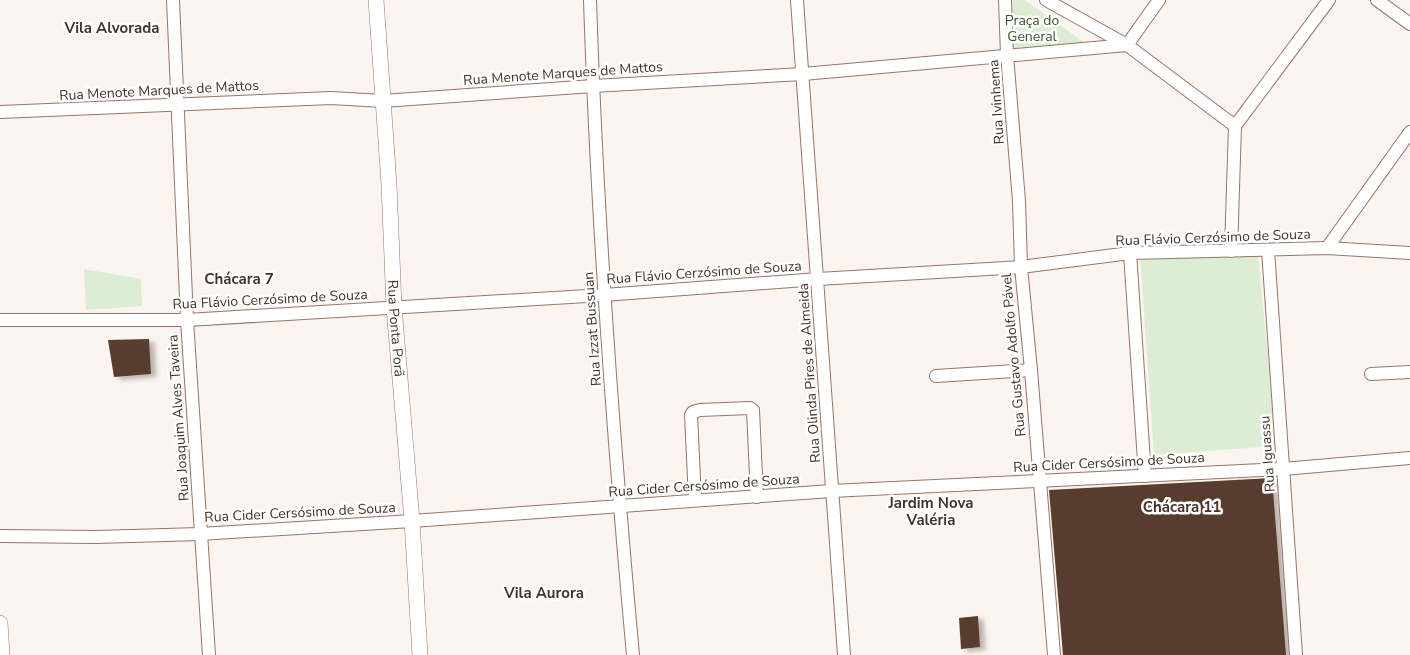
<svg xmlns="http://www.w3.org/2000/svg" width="1410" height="655" font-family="'Nunito Sans',sans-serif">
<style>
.green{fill:#ddedd5}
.building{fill:#593d2f;filter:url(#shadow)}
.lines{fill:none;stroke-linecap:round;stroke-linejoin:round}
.minor-casing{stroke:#957666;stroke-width:14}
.tertiary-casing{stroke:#957666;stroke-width:16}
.minor{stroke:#fff;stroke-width:12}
.tertiary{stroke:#fff;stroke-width:15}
.labels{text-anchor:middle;stroke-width:5;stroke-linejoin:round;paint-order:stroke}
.park-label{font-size:14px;fill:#3b552a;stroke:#fff}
.street-label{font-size:14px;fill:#42342d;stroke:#fff}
.neighbourhood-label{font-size:15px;font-weight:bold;fill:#42342d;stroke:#fff}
</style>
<defs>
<filter id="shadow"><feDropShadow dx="5.5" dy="3" stdDeviation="2.5" flood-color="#0004"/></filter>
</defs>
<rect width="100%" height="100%" fill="#fcf4f1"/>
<g class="green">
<polygon points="1013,0 1025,0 1085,43 1012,48"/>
<polygon points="1257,247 1277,446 1154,455 1140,256"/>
<polygon points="84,269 141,279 142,306 86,310"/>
</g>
<g class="building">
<polygon points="149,339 151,374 114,377 108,340"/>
<polygon points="1272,478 1286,655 1063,655 1049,490"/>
<polygon points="978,616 980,647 961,649 959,618"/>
</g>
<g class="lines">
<defs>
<g id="minor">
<polyline points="173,0 187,320 209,655"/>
<path d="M 590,0 C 597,219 613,437 633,655"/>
<path d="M 797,0 C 814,218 827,437 844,655"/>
<polyline points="1005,0 1007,55 1019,201 1021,267 1031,370 1054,655"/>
<polyline points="1046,0 1127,45 1235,126"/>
<polyline points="1377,0 1410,24"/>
<polyline points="0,112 331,98 383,101 593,86 803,74 1127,45 1159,0"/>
<polyline points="1235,126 1329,0"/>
<polyline points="1327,248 1410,132"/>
<polyline points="1268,250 1296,655"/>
<polyline points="1231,251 1235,126"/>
<polyline points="1130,253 1145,476"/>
<polyline points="0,320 187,320 604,295 818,279 1021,267 1130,253 1327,248 1410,253"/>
<polyline points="1371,374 1410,372"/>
<polyline points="936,376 1031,370"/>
<polyline points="695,500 691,415 693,412 700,410 750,408 753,410 757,497"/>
<polyline points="0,536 96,537 200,534 412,521 831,491 1283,469 1410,458"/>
</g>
<g id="tertiary">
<path id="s1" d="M 376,0 L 389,184 L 394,307 L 412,521 L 420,655"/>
<polyline points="0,623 2,655"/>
</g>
</defs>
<use href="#minor" class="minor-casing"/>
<use href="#tertiary" class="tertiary-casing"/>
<use href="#minor" class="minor"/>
<use href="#tertiary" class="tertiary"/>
</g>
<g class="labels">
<g class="park-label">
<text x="1032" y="25">Praça do<tspan x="1032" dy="16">General</tspan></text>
</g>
<g class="street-label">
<text transform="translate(563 73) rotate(-4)" y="5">Rua Menote Marques de Mattos</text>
<text transform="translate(159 90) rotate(-3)" y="5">Rua Menote Marques de Mattos</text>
<text transform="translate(996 102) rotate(-94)" y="5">Rua Ivinhema</text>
<text transform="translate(1213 237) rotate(-2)" y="5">Rua Flávio Cerzósimo de Souza</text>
<text transform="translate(704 272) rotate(-4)" y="5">Rua Flávio Cerzósimo de Souza</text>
<text transform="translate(270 299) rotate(-3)" y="5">Rua Flávio Cerzósimo de Souza</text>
<text dy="5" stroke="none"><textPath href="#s1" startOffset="329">Rua Ponta Porã</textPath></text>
<text transform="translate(592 329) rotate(-94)" y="5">Rua Izzat Bussuan</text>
<text transform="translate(1013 355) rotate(-95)" y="5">Rua Gustavo Adolfo Pável</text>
<text transform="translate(809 373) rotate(-94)" y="5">Rua Olinda Pires de Almeida</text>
<text transform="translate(178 418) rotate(-94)" y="5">Rua Joaquim Alves Taveira</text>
<text transform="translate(1267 454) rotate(-94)" y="5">Rua Iguassu</text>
<text transform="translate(1109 462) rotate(-3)" y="5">Rua Cider Cersósimo de Souza</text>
<text transform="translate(704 485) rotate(-4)" y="5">Rua Cider Cersósimo de Souza</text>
<text transform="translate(300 512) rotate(-3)" y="5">Rua Cider Cersósimo de Souza</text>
</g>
<g class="neighbourhood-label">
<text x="112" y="33">Vila Alvorada</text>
<text x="239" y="284">Chácara 7</text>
<text x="931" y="508">Jardim Nova<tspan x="931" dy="17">Valéria</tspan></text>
<text x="1182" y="512">Chácara 11</text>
<text x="544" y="598">Vila Aurora</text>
</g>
</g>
</svg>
